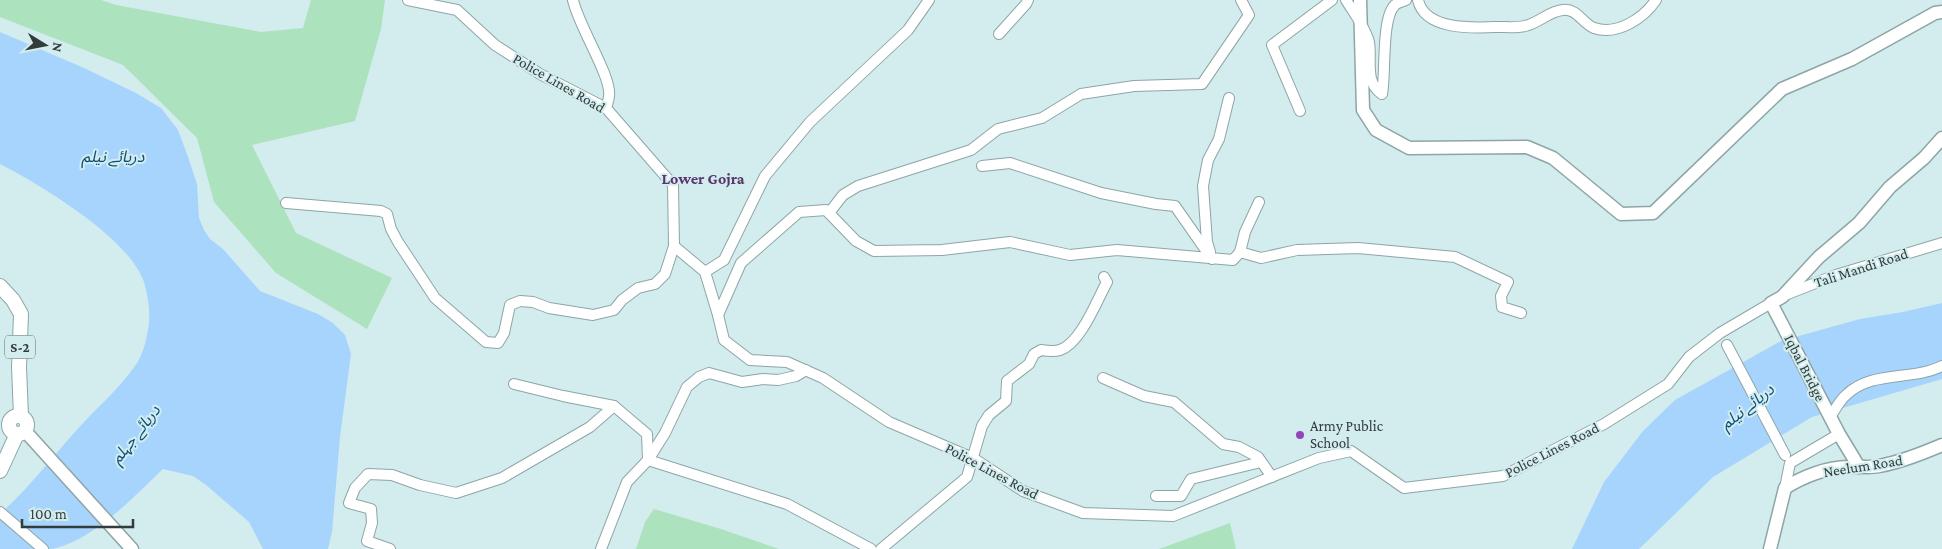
<svg xmlns="http://www.w3.org/2000/svg" width="1942" height="549" font-family="'Crimson Pro','Noto Sans Arabic',serif">
<style>
.green{fill:#ade2bf}
.water{fill:#a7d4fd}
.lines{fill:none;stroke-linecap:round;stroke-linejoin:round}
.minor-casing{stroke:#8ea5a6;stroke-width:12}
.major-casing{stroke:#8ea5a6;stroke-width:15}
.highway-casing{stroke:#8ea5a6;stroke-width:16}
.minor{stroke:#fff;stroke-width:10}
.major{stroke:#fff;stroke-width:12}
.highway{stroke:#fff;stroke-width:14}
.poi-dot{fill:#9246b8;stroke:#d3eced;stroke-width:2}
.labels{text-anchor:middle;stroke-width:4;stroke-linejoin:round;paint-order:stroke}
.shield{fill:#d3eced;stroke:#627171;stroke-width:1}
.shield-label{font-size:14px;font-weight:bold;fill:#323c3c}
.street-label{font-size:15px;fill:#323c3c;stroke:#d3eced}
.poi-label{font-size:15px;fill:#323c3c;stroke:#d3eced;text-anchor:start}
.water-label{font-size:16px;font-style:italic;fill:#0a4d7b;stroke:#d3eced}
.neighbourhood-label{font-size:16px;font-weight:bold;fill:#59346c;stroke:#d3eced}
</style>
<rect width="100%" height="100%" fill="#d3eced"/>
<g class="green">
<polygon points="0,0 101,0 116,5 261,32 303,28 311,0 385,0 381,29 355,121 252,145 296,233 392,278 367,329 276,273 214,202 197,138 123,65 0,17"/>
<polygon points="654,509 721,529 779,549 636,549 645,522"/>
<polygon points="1230,523 1236,549 1159,549"/>
</g>
<g class="water">
<path d="M 0,32 L 84,68 L 136,93 L 161,108 L 178,130 L 188,157 L 197,184 L 199,218 L 204,230 L 210,239 L 223,249 L 260,291 L 318,314 L 333,323 L 345,335 L 351,354 L 340,437 L 332,532 L 328,549 L 263,549 L 249,522 L 206,485 L 193,476 L 163,469 C 135,496 90,543 51,549 C 35,549 16,549 0,549 L 0,514 C 27,490 49,461 74,433 C 94,410 120,389 137,363 C 144,352 147,337 149,323 C 150,310 148,295 144,282 C 129,238 41,185 0,164 Z"/>
<polygon points="1942,303 1942,379 1812,417 1713,477 1639,549 1572,549 1604,482 1643,431 1675,400 1781,341 1860,319 1903,312"/>
</g>
<g class="lines">
<defs>
<g id="minor">
<polyline points="408,0 457,10 495,45 540,74 606,108 673,185 674,246 705,272 718,315 724,340 750,360 787,362 823,378 889,422 973,458 1023,491 1083,513 1173,516 1319,458 1351,451 1404,488 1503,476 1604,424 1668,384 1689,357 1720,333 1771,303"/>
<path d="M 573,0 C 578,25 612,77 609,96 C 609,100 607,104 606,108"/>
<path d="M 1346,0 C 1354,13 1365,27 1369,42 C 1372,61 1364,82 1382,94 C 1386,75 1381,18 1395,5 C 1397,3 1403,1 1406,0"/>
<path d="M 1418,0 C 1425,31 1474,28 1498,27 C 1506,27 1516,28 1525,26 C 1539,23 1549,11 1563,10 C 1577,8 1583,24 1594,28 C 1617,36 1644,18 1656,0"/>
<polyline points="999,34 1026,4 1028,0"/>
<polyline points="1300,111 1272,45 1332,0"/>
<polyline points="982,166 1010,163 1101,193 1156,204 1175,206 1212,259"/>
<polyline points="286,203 381,211 387,214 391,229 398,242 435,298 486,342 498,343 504,333 510,305 520,301 533,302 549,308 593,315 614,310 622,300 638,288 655,284 665,274 674,246"/>
<polyline points="829,213 843,195 858,186 971,150 998,129 1042,118 1081,94 1134,86 1202,84 1249,15 1241,0"/>
<polyline points="1210,252 1207,242 1203,186 1208,160 1219,139 1229,98"/>
<polyline points="1240,252 1261,258 1297,250 1358,248 1455,257 1508,282 1501,296 1502,307 1521,313"/>
<polyline points="705,272 724,260 765,176 810,122 908,30 929,0"/>
<polyline points="1785,295 1836,275 1942,243"/>
<polyline points="718,315 741,263 799,212 826,210 856,241 874,251 942,250 1010,242 1070,255 1117,250 1233,260 1240,252 1245,232 1259,202"/>
<polyline points="1727,345 1785,455"/>
<polyline points="1103,378 1144,396 1174,402 1223,444 1239,447 1258,457 1272,477"/>
<polyline points="514,384 563,396 614,406 647,434 648,460"/>
<path d="M 1830,417 C 1835,410 1840,400 1846,395 C 1872,370 1912,381 1942,366"/>
<polyline points="648,460 665,433 687,387 699,377 709,373 742,382 763,379 778,380 796,376 806,370"/>
<polyline points="1785,488 1790,463 1839,434"/>
<polyline points="1156,496 1181,496 1191,479 1261,462"/>
<polyline points="0,512 43,549"/>
<polyline points="390,549 367,541 372,523 371,509 349,503 355,488 368,474 392,475 420,485 456,493 502,478 590,427 614,406"/>
<polyline points="601,549 627,482 648,460 787,504 871,549"/>
<path d="M 881,549 L 967,477 L 982,426 L 989,415 L 1006,401 L 1007,381 L 1029,364 L 1034,354 L 1041,350 C 1047,351 1054,352 1060,350 C 1081,343 1097,300 1107,282 L 1104,277"/>
</g>
<g id="major">
<polyline points="1360,0 1363,110 1376,130 1409,148 1527,147 1553,158 1621,214 1653,213 1782,89 1852,59 1935,13 1942,12"/>
<polyline points="25,431 132,549"/>
<polyline points="1859,467 1839,434 1771,303 1782,297 1819,257 1859,223 1890,187 1924,158 1942,138"/>
<path d="M 1770,549 L 1785,488 C 1802,477 1827,467 1848,467 C 1858,466 1869,468 1879,466 C 1901,462 1921,454 1942,445"/>
</g>
<g id="highway">
<polyline points="0,286 13,300 21,314 19,367 21,416"/>
<circle cx="18" cy="425" r="9"/>
<polyline points="0,471 17,434"/>
</g>
</defs>
<use href="#minor" class="minor-casing"/>
<use href="#major" class="major-casing"/>
<use href="#highway" class="highway-casing"/>
<use href="#minor" class="minor"/>
<use href="#major" class="major"/>
<use href="#highway" class="highway"/>
</g>
<circle class="poi-dot" cx="1300" cy="435" r="5"/>
<g class="labels">
<rect class="shield" x="5" y="335.5" width="30" height="23" rx="4"/>
<g class="shield-label">
<text x="20" y="352">S-2</text>
</g>
<g class="street-label">
<text transform="translate(559 83) rotate(30)" y="5">Police Lines Road</text>
<text transform="translate(1861 268) rotate(-18)" y="5">Tali Mandi Road</text>
<text transform="translate(1805 368) rotate(63)" y="5">Iqbal Bridge</text>
<text transform="translate(1552 450) rotate(-27)" y="5">Police Lines Road</text>
<text transform="translate(1863 466) rotate(-9)" y="5">Neelum Road</text>
<text transform="translate(992 471) rotate(28)" y="5">Police Lines Road</text>
</g>
<g class="poi-label">
<text x="1310" y="431">Army Public<tspan x="1310" dy="17">School</tspan></text>
</g>
<g class="water-label">
<text x="113" y="162">دریائے نیلم</text>
<text transform="translate(1747 406) rotate(-38)" y="6">دریائے نیلم</text>
<text transform="translate(135 434) rotate(-52)" y="6">دریائے جہلم</text>
</g>
<g class="neighbourhood-label">
<text x="703" y="184">Lower Gojra</text>
</g>
</g>
<g transform="translate(45 45) rotate(100)" stroke="#d3eced" stroke-width="4" paint-order="stroke">
<path d="M0-4L9 19L0 12L-9 19Z" fill="#323c3c"/>
<text y="-8" font-size="14" font-weight="bold" text-anchor="middle" fill="#323c3c">N</text>
</g>
<path d="M22 519v8h111v-8" fill="none" stroke="#323c3c" stroke-width="2.5"/>
<text x="30" y="519" font-size="15" fill="#323c3c" stroke="#d3eced" stroke-width="4" paint-order="stroke">100 m</text>
</svg>
